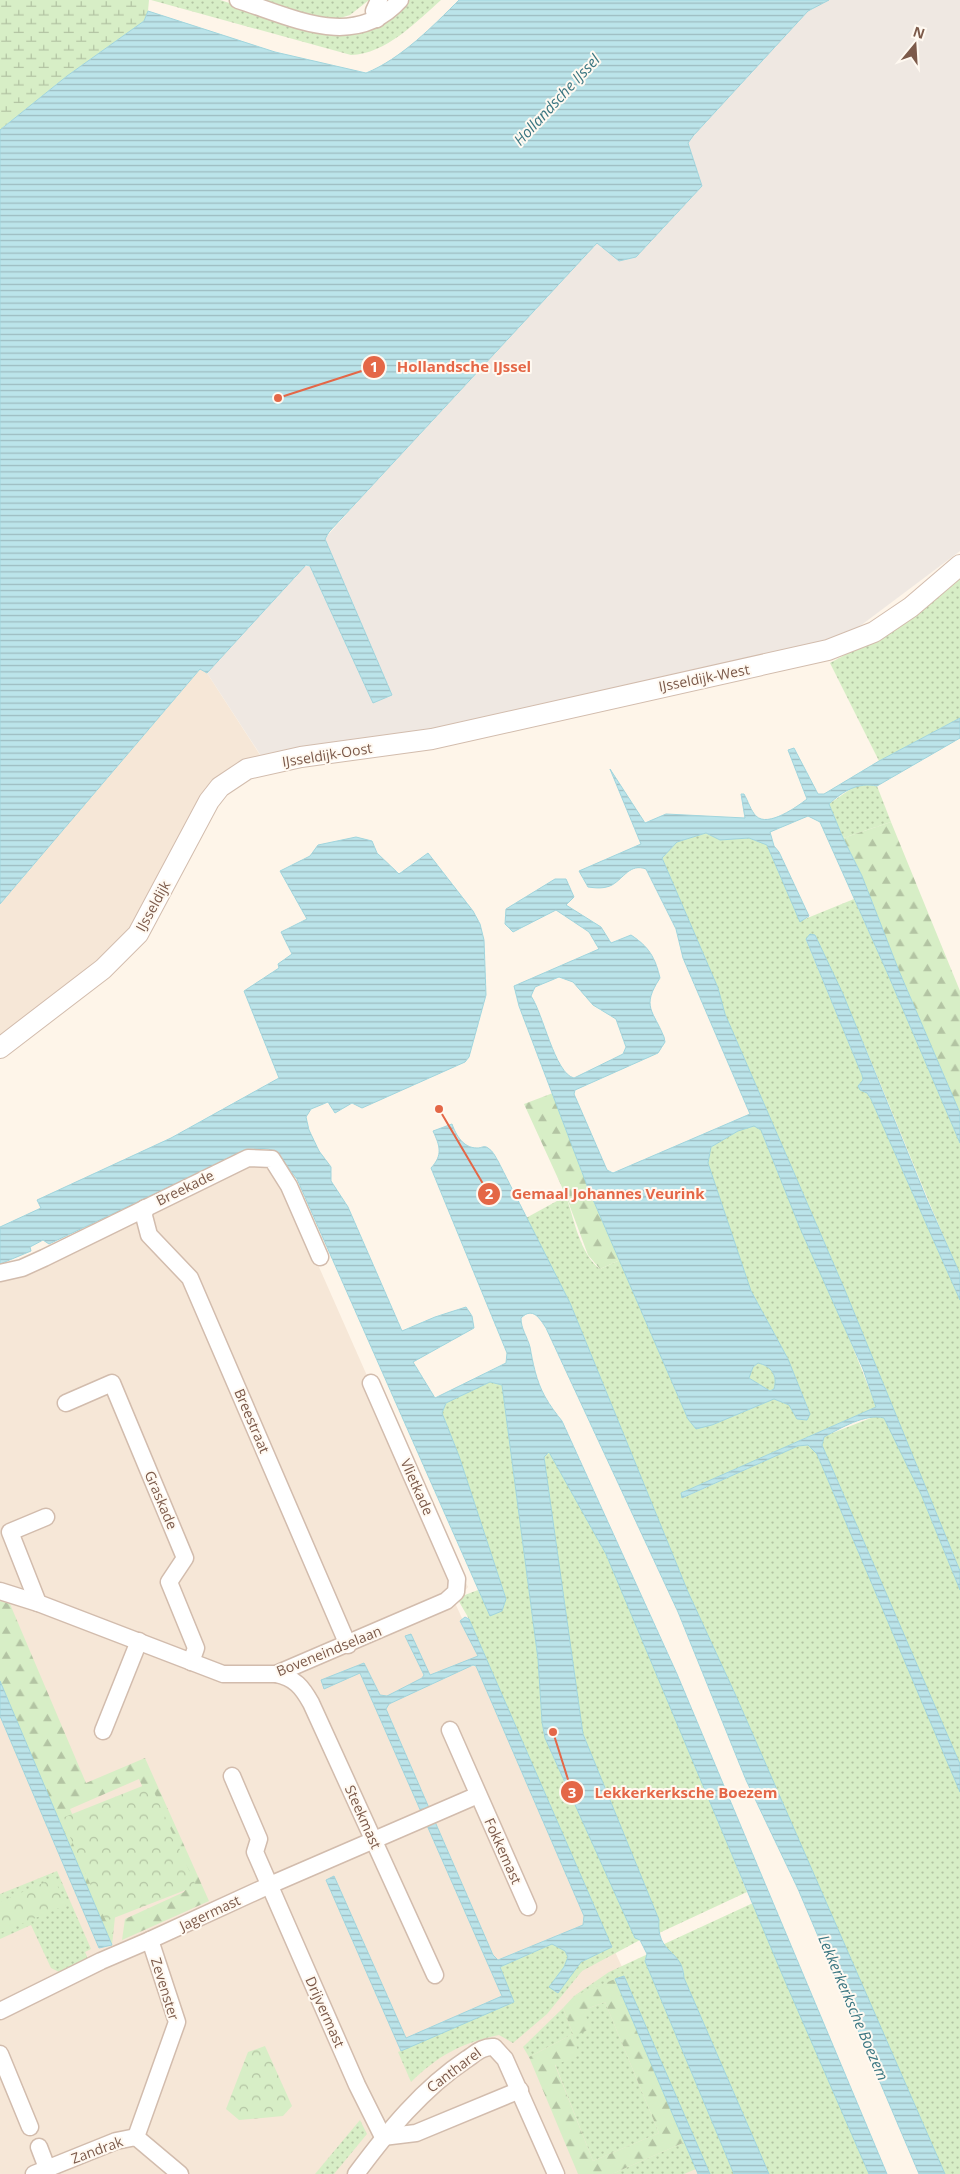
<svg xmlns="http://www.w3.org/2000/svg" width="960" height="2174" font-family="'Open Sans',sans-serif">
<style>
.residential{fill:#f6e7d7}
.industrial{fill:#efe8e2}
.grass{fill:url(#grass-dots)}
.forest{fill:url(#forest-firs);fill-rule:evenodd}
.wetland{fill:url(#wetland-marsh)}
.park{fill:url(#park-crowns)}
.water{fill:url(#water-rules);stroke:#a1d5dd;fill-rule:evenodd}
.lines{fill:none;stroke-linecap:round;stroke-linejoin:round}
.minor-casing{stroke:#d2bcad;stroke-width:19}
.tertiary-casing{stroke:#d2bcad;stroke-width:22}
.minor{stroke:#fff;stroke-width:16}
.tertiary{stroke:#fff;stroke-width:20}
.labels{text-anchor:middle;stroke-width:4;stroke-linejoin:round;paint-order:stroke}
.street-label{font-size:14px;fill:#7c5a4a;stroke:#fff9f1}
.water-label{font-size:15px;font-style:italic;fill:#3c7782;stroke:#fff9f1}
.leader{fill:none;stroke:#e46747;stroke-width:2}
.callout-dot{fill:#e46747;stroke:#fff9f1;stroke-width:2}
.mark-label{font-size:15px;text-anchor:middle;font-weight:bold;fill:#fff}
.callout-label{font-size:15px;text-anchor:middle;font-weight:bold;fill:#e46747;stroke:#fff9f1;stroke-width:4;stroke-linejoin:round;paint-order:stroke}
</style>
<defs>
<pattern id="grass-dots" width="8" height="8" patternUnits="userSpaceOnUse" patternTransform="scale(1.25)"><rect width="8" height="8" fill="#d7eec6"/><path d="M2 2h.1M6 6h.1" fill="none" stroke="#b3c4a3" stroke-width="1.8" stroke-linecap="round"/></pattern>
<pattern id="forest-firs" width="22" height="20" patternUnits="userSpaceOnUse" patternTransform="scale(1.25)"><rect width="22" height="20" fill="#d7eec6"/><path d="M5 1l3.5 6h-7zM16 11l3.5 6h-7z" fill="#b3c4a3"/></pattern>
<pattern id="wetland-marsh" width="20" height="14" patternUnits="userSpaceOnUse" patternTransform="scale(1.25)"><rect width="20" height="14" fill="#d7eec6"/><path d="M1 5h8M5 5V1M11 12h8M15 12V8" fill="none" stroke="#b3c4a3"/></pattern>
<pattern id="park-crowns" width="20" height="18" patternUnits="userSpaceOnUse" patternTransform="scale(1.25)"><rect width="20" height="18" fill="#d7eec6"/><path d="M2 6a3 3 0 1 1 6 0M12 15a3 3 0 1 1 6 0" fill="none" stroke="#b3c4a3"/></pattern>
<pattern id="water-rules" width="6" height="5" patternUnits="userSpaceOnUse" patternTransform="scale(1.25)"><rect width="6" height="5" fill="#bbe4ea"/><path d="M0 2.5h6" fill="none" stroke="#9dbcc0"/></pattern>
</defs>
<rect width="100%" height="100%" fill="#fef5e9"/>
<g class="residential">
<polygon points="200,669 207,673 262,758 221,776 126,937 0,1037 0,904"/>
<polygon points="270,1160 285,1190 410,1473 468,1587 455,1603 717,2174 0,2174 0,1275 216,1175"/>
</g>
<polygon class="industrial" points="804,0 960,0 960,551 828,650 267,765 207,673 729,78"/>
<g class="grass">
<path d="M 151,0 L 220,0 L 320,32 L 404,0 L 441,0 C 416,22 386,54 351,55 Z"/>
<polygon points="257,0 369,0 350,15 330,21"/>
<polygon points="960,571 960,718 879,761 830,663 874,639"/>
<polygon points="863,783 877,786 891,822 843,838 829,804 852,788"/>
<path d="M 706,833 L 720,840 L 749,838 L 767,845 L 800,921 L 854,899 L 887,972 L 960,1143 L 960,1274 C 910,1161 868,1046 815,935 L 806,940 L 862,1075 L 863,1080 L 860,1084 L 871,1099 L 960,1300 L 960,1571 L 844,1288 L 725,1014 L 718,988 L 662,858 L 677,842 Z"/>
<path d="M 754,1125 L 761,1130 C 796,1223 842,1313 876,1407 L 681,1493 L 683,1498 L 798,1446 L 809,1445 L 817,1454 L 960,1791 L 960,2174 L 945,2174 L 736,1696 L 688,1592 L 570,1303 L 526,1218 L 566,1196 C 574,1219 580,1254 600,1269 L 620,1260 L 688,1419 L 696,1428 L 712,1425 L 774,1399 L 789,1405 L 797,1419 L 810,1413 L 788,1359 L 751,1291 L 708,1163 L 711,1147 L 738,1131 Z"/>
<path d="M 758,1363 C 771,1366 778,1375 774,1389 L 770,1391 L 749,1378 L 753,1367 Z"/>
<path d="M 490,1382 L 502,1385 L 538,1659 L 542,1722 L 545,1738 L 635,1937 L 640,1940 L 582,1971 L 547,2014 L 513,2043 L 499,2035 C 461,2043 439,2055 411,2082 L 398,2052 L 514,2002 L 500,1967 L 552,1944 L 565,1951 L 568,1957 L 564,1967 L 549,1987 L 573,1971 L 581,1962 L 612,1947 L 469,1619 L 457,1598 L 478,1590 L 491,1616 L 506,1599 L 459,1456 L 442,1413 L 446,1403 Z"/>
<polygon points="876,1416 884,1418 889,1427 921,1494 960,1590 960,1764 822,1445 824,1437 830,1434"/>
<polygon points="549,1451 606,1554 662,1683 747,1892 657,1934 659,1920 583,1734 544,1457"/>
<polygon points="57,1871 91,1949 85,1952 88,1959 63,1974 51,1968 31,1925 0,1939 0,1894"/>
<polygon points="753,1903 869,2174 769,2174 684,1978 683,1968 662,1945"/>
<polygon points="648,1954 645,1961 734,2174 710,2174 624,1976 574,1996 609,1972"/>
<polygon points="605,2002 659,2133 593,2161 555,2064 579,2055 572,2037 584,2010"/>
<polygon points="563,2008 573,2034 529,2057 523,2047"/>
<polygon points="360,2120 367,2134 334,2174 315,2174"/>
<polygon points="685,2142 696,2169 684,2174 612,2174"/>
</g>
<g class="forest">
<polygon points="891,822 960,991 960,1113 899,971 862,876 843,838"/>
<polygon points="553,1093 588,1188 620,1260 600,1269 588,1255 566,1196 524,1104"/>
<polygon points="0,1601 10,1604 86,1783 145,1758 209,1901 122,1940 125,1919 184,1892 187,1887 139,1779 70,1809 115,1917 112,1945 0,1681"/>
<path d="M 615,1979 L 685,2142 L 612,2174 L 578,2174 L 529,2057 L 573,2034 L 563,2008 L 574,1996 ZM 605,2002 L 659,2133 L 593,2161 L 555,2065 L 580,2055 L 572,2037 L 590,2029 L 584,2010 Z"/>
</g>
<polygon class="wetland" points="0,0 149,0 148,11 144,21 67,76 0,130"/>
<g class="park">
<polygon points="150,1783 196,1886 106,1921 62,1818"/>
<polygon points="54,1878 66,1905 0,1933 0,1902"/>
<polygon points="265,2046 292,2106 283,2116 239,2120 226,2109 248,2052"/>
</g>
<g class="water">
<path d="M 459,0 L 829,0 L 808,11 L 693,136 L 688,143 L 702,186 L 636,257 L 619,261 L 597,243 L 329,532 L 325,539 L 392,695 L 373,703 L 310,566 L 306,565 L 207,673 L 200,669 L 0,904 L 0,130 L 67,76 L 144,21 L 148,11 L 275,52 L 366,73 C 401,59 433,26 459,0 Z"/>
<path d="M 960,718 L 960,738 L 877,786 C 858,782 843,791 829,804 L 843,838 L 862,876 L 899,971 L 960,1113 L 960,1143 L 887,972 L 820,822 L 808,816 L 770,832 L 774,846 L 779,852 L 809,916 L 800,922 L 767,845 L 749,838 L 720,840 L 706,833 L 677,842 L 662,858 L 718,988 L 725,1014 L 844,1288 L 960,1571 L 960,1590 L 921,1494 L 884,1418 C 866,1413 841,1428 824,1437 L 822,1445 L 960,1764 L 960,1792 L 817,1454 L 808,1445 L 798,1446 L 682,1498 L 681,1493 L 876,1407 L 863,1369 L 800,1228 L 761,1130 L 754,1126 L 738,1131 L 711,1147 L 708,1163 L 751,1291 L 788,1359 L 810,1414 L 807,1420 L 797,1419 L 789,1405 L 774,1399 L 712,1425 L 696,1429 L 688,1419 L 588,1188 L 519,1006 L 514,986 L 599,949 L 589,932 L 556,910 L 513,932 L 505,924 L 506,909 L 555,879 L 566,879 L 574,897 L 566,905 L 601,927 L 611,943 L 631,935 C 649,947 655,957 660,978 C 641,1007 653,1010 664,1037 L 665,1042 L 658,1053 L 575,1090 L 574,1094 L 607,1170 L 613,1173 L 750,1114 L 683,958 L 676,929 L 646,869 C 630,863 624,878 612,885 C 604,889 596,888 588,887 L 579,871 L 641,844 L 610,769 L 645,823 L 666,814 L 745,818 L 741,794 L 744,794 C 748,801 751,811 756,816 C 768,828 798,806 807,799 L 788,750 L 794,748 L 818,794 L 824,794 L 879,761 ZM 559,977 L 573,982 L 593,1005 L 616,1019 L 626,1047 L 623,1054 L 574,1078 C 555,1074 543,1013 531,996 L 535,987 ZM 758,1363 C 771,1366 778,1375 774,1389 L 770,1391 L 749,1378 L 753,1367 Z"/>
<path d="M 356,837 L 372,841 L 377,853 L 399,874 L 428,853 L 473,911 L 480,924 L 484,940 L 486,995 L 469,1057 L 465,1062 L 362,1108 L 352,1103 L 335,1113 L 328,1102 L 311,1109 L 306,1117 L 309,1130 L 319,1151 L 331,1167 L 331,1181 L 348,1207 L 402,1331 L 435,1317 L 466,1307 L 472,1316 L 474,1328 L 413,1362 L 435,1398 L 506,1363 L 507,1353 L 431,1168 C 443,1155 440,1146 433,1131 L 452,1124 C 456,1135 463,1148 477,1148 C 482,1148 484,1145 488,1148 C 493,1151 495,1156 498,1161 L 570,1303 L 688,1592 L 736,1696 L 945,2174 L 919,2174 L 798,1889 L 746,1780 L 678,1612 L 546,1328 C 540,1319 533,1306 521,1318 C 521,1329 527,1336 530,1347 C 536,1381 541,1395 562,1421 L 677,1674 L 887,2174 L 869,2174 L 782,1974 L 606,1554 L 549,1452 L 544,1457 L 583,1734 L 659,1920 C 656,1955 683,1949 684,1978 L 769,2174 L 734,2174 L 645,1961 L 647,1954 L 640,1940 L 635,1938 L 545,1738 L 542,1722 L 538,1659 L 502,1385 L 490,1382 L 446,1403 L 442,1413 L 459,1456 L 506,1599 L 502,1611 L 490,1616 L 297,1179 C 277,1155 280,1143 245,1151 L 49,1244 L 43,1240 L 30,1247 L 31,1251 L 0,1264 L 0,1227 L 41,1208 L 37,1200 L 171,1138 L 279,1078 L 244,991 L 279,968 L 278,964 L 292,954 L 281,932 L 307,919 L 280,871 L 310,856 L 318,845 Z"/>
<polygon points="810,934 815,935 843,994 927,1200 960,1274 960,1300 871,1099 867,1093 860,1090 858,1086 863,1080 862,1075 806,939"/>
<path d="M 465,1617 L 469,1619 L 612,1947 L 581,1962 L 558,1993 L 549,1987 L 564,1967 L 568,1957 L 565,1951 L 552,1944 L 500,1967 L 514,2002 L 401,2051 L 326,1880 L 334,1876 L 406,2038 L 502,1996 L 360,1673 L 324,1689 L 321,1680 L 364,1663 L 380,1695 L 387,1696 L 422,1678 L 424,1675 L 405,1636 L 411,1634 L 430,1675 L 478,1656 L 460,1621 ZM 473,1665 L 476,1666 L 584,1916 L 583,1925 L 498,1960 L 493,1955 L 386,1709 L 389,1704 Z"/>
<polygon points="0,1681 112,1945 99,1948 0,1716"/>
<polygon points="624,1976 710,2174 698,2174 615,1979"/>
</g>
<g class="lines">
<defs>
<g id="minor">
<path d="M 238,0 C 292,17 354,51 400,0"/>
<polyline points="377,19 374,11 379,0"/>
<polyline points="145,1208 144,1216 149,1235 190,1278 348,1645"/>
<polyline points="0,1273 22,1268 44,1258 248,1158 272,1159 289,1186 320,1257"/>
<polyline points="66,1403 112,1383 185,1558 169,1582 196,1648 191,1662"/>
<polyline points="0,1591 38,1603 223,1674 276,1674 446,1601 456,1592 457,1579 371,1383"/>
<polyline points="38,1603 10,1532 46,1517"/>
<path d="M 276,1674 C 295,1678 302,1687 311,1703 L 435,1975"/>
<polyline points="450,1730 528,1907"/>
<polyline points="103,1731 139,1641"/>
<polyline points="232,1776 259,1839 255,1852 357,2085 383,2137 416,2133 520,2090"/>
<polyline points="150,1940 270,1885 478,1795"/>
<polyline points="0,2011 101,1961 150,1940 177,2022 136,2137"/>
<polyline points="0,2054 30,2127"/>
<polyline points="39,2147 47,2168"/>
<polyline points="34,2174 116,2141 136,2137 180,2174"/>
<path d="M 356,2174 C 388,2131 422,2089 467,2059 C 476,2053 483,2046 494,2047 L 505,2059 L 556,2174"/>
</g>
<polyline id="tertiary" points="0,1048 103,969 138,934 209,801 220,787 247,769 301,757 432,739 828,650 874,632 911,607 960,565"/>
</defs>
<use href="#minor" class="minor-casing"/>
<use href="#tertiary" class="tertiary-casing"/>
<use href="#minor" class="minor"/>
<use href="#tertiary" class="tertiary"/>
</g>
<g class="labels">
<g class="street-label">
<text transform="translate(704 678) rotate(-11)" y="5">IJsseldijk-West</text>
<text transform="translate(327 755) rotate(-9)" y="5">IJsseldijk-Oost</text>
<text transform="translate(153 906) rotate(-61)" y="5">IJsseldijk</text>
<text transform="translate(185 1188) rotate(-26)" y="5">Breekade</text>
<text transform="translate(252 1421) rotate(67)" y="5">Breestraat</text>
<text transform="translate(417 1487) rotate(66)" y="5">Vlietkade</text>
<text transform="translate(161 1500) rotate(67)" y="5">Graskade</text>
<text transform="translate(329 1651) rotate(-22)" y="5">Boveneindselaan</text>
<text transform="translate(363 1817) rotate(66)" y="5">Steekmast</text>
<text transform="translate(503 1851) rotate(66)" y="5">Fokkemast</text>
<text transform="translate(210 1913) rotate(-25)" y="5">Jagermast</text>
<text transform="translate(165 1989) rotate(73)" y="5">Zevenster</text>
<text transform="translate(325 2012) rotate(66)" y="5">Drijvermast</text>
<text transform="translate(454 2070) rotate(-37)" y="5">Cantharel</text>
<text transform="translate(97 2150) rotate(-20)" y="5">Zandrak</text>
</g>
<g class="water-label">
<text transform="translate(557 100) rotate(-47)" y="5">Hollandsche IJssel</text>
<text transform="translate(853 2008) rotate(67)" y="5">Lekkerkerksche Boezem</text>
</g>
</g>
<path class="leader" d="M278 398L374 367M439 1109L489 1194M553 1732L572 1792"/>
<g class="callout-dot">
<circle cx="278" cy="398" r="5"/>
<circle cx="439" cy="1109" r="5"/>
<circle cx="553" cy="1732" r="5"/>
<circle cx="374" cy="367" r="12"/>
<circle cx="489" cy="1194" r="12"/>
<circle cx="572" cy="1792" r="12"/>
</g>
<g class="mark-label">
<text x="374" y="372">1</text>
<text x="489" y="1199">2</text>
<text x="572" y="1798">3</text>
</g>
<g class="callout-label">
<text x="464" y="372">Hollandsche IJssel</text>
<text x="608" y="1199">Gemaal Johannes Veurink</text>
<text x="686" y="1798">Lekkerkerksche Boezem</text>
</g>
<g transform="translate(915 45) rotate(18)" stroke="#fff9f1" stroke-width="4" paint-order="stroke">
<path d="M0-4L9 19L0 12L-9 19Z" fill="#7c5a4a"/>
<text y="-8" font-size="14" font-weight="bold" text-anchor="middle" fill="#7c5a4a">N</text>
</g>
</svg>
